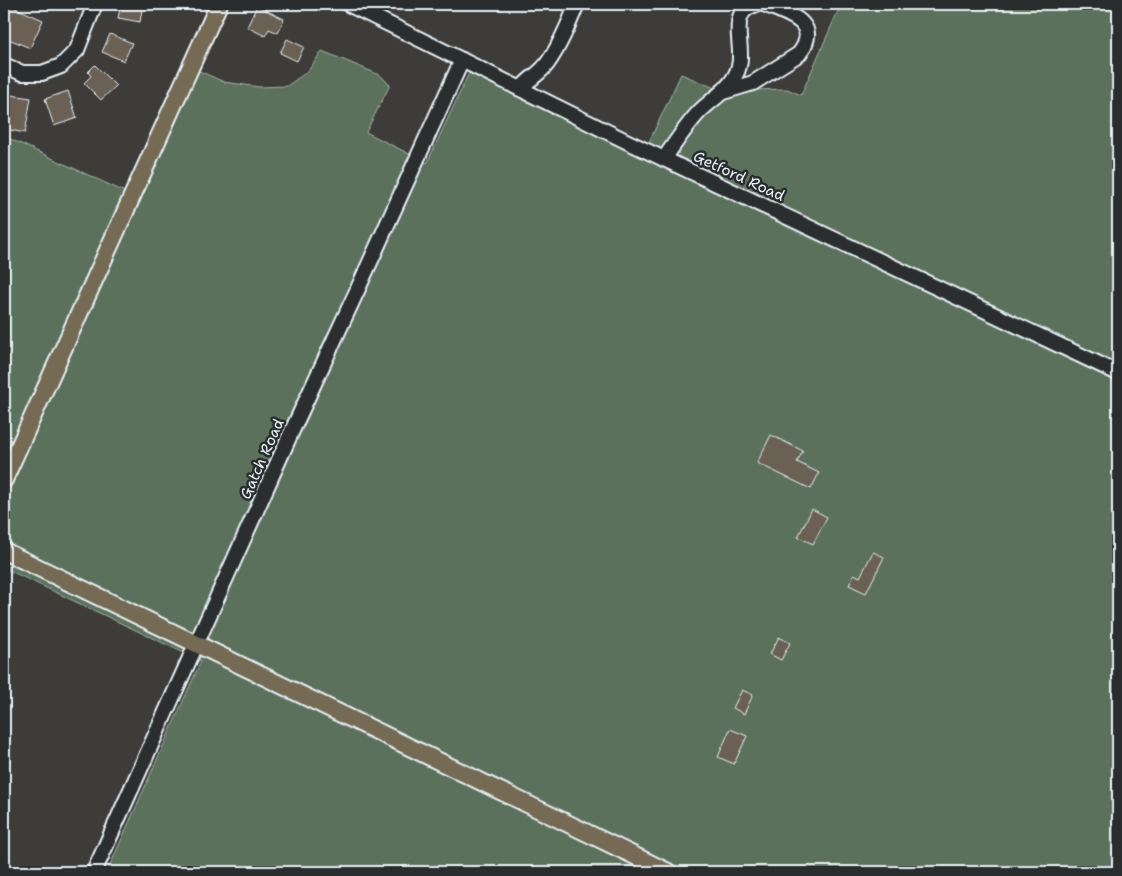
<svg xmlns="http://www.w3.org/2000/svg" width="1122" height="876" font-family="'Shantell Sans',sans-serif">
<style>
.green{fill:#5c715c;stroke:#a2b1aa}
.building{fill:#6a6052;stroke:#e8f1f8}
.lines{fill:none;stroke-linecap:round;stroke-linejoin:round}
.minor-casing{stroke:#e8f1f8;stroke-width:18}
.major-casing{stroke:#e8f1f8;stroke-width:20}
.minor{stroke:#2a2d2e;stroke-width:14}
.major{stroke:#746b52;stroke-width:16}
.labels{text-anchor:middle;stroke-width:5;stroke-linejoin:round;paint-order:stroke}
.street-label{font-size:15px;fill:#e8f1f8;stroke:#2a2d2e}
</style>
<rect width="100%" height="100%" fill="#3d3c39"/>
<filter id="ink" filterUnits="userSpaceOnUse"><feTurbulence type="fractalNoise" baseFrequency=".02" numOctaves="2"/><feDisplacementMap in="SourceGraphic" scale="10" xChannelSelector="R" yChannelSelector="G"/><feConvolveMatrix kernelMatrix="1 2 1 2 8 2 1 2 1" color-interpolation-filters="sRGB"/></filter>
<g filter="url(#ink)">
<g class="green">
<polygon points="841,4 1118,4 1118,366 648,144 681,74 722,91 787,89 801,95"/>
<polygon points="322,51 380,75 390,85 366,132 427,163 470,71 929,292 1117,380 1114,388 1118,390 1118,872 682,872 4,544 4,494 195,69 224,82 259,87 287,86 308,71"/>
<polygon points="4,136 127,193 4,467"/>
<polygon points="4,557 655,872 107,872 201,661 4,568"/>
</g>
<g class="building">
<polygon points="4,4 14,4 13,7 43,20 30,48 4,37"/>
<polygon points="121,4 143,4 140,22 118,18"/>
<polygon points="257,6 284,19 278,33 269,29 265,36 247,27"/>
<polygon points="110,34 132,43 124,61 102,52"/>
<polygon points="287,39 304,47 297,61 280,53"/>
<polygon points="95,65 116,86 101,100 84,83 91,76 88,72"/>
<polygon points="68,91 77,118 54,126 45,99"/>
<polygon points="11,95 31,98 25,133 5,129"/>
<polygon points="771,435 803,451 797,462 819,473 811,489 757,463"/>
<polygon points="812,509 827,517 813,544 798,537"/>
<polygon points="873,552 884,557 866,593 849,585 854,574 860,577"/>
<polygon points="779,637 790,643 781,660 770,654"/>
<polygon points="742,690 753,695 744,714 733,708"/>
<polygon points="730,729 747,736 734,764 718,757"/>
</g>
<g class="lines">
<defs>
<g id="minor">
<polyline points="348,4 628,142 1118,373"/>
<polyline points="4,65 22,73 42,73 61,66 77,50 95,4"/>
<path d="M 521,89 C 529,78 542,73 549,61 C 561,44 569,23 577,4"/>
<path d="M 723,92 L 753,83 L 799,54 C 823,22 787,14 764,4"/>
<path d="M 664,159 C 675,143 686,126 699,112 C 713,98 734,87 739,66 C 745,46 725,8 759,4"/>
<polyline points="94,872 291,433 356,293 462,60"/>
</g>
<g id="major">
<polyline points="4,480 219,4"/>
<polyline points="4,551 668,872"/>
</g>
</defs>
<use href="#minor" class="minor-casing"/>
<use href="#major" class="major-casing"/>
<use href="#minor" class="minor"/>
<use href="#major" class="major"/>
</g>
</g>
<g class="labels">
<g class="street-label">
<text transform="translate(739 176) rotate(25)" y="5">Getford Road</text>
<text transform="translate(262 459) rotate(-66)" y="5">Gatch Road</text>
</g>
</g>
<rect width="1122" height="876" fill="none" stroke="#2a2d2e" stroke-width="20"/>
<rect x="10" y="10" width="1102" height="856" fill="none" stroke="#e8f1f8" stroke-width="2" filter="url(#ink)"/>
</svg>
